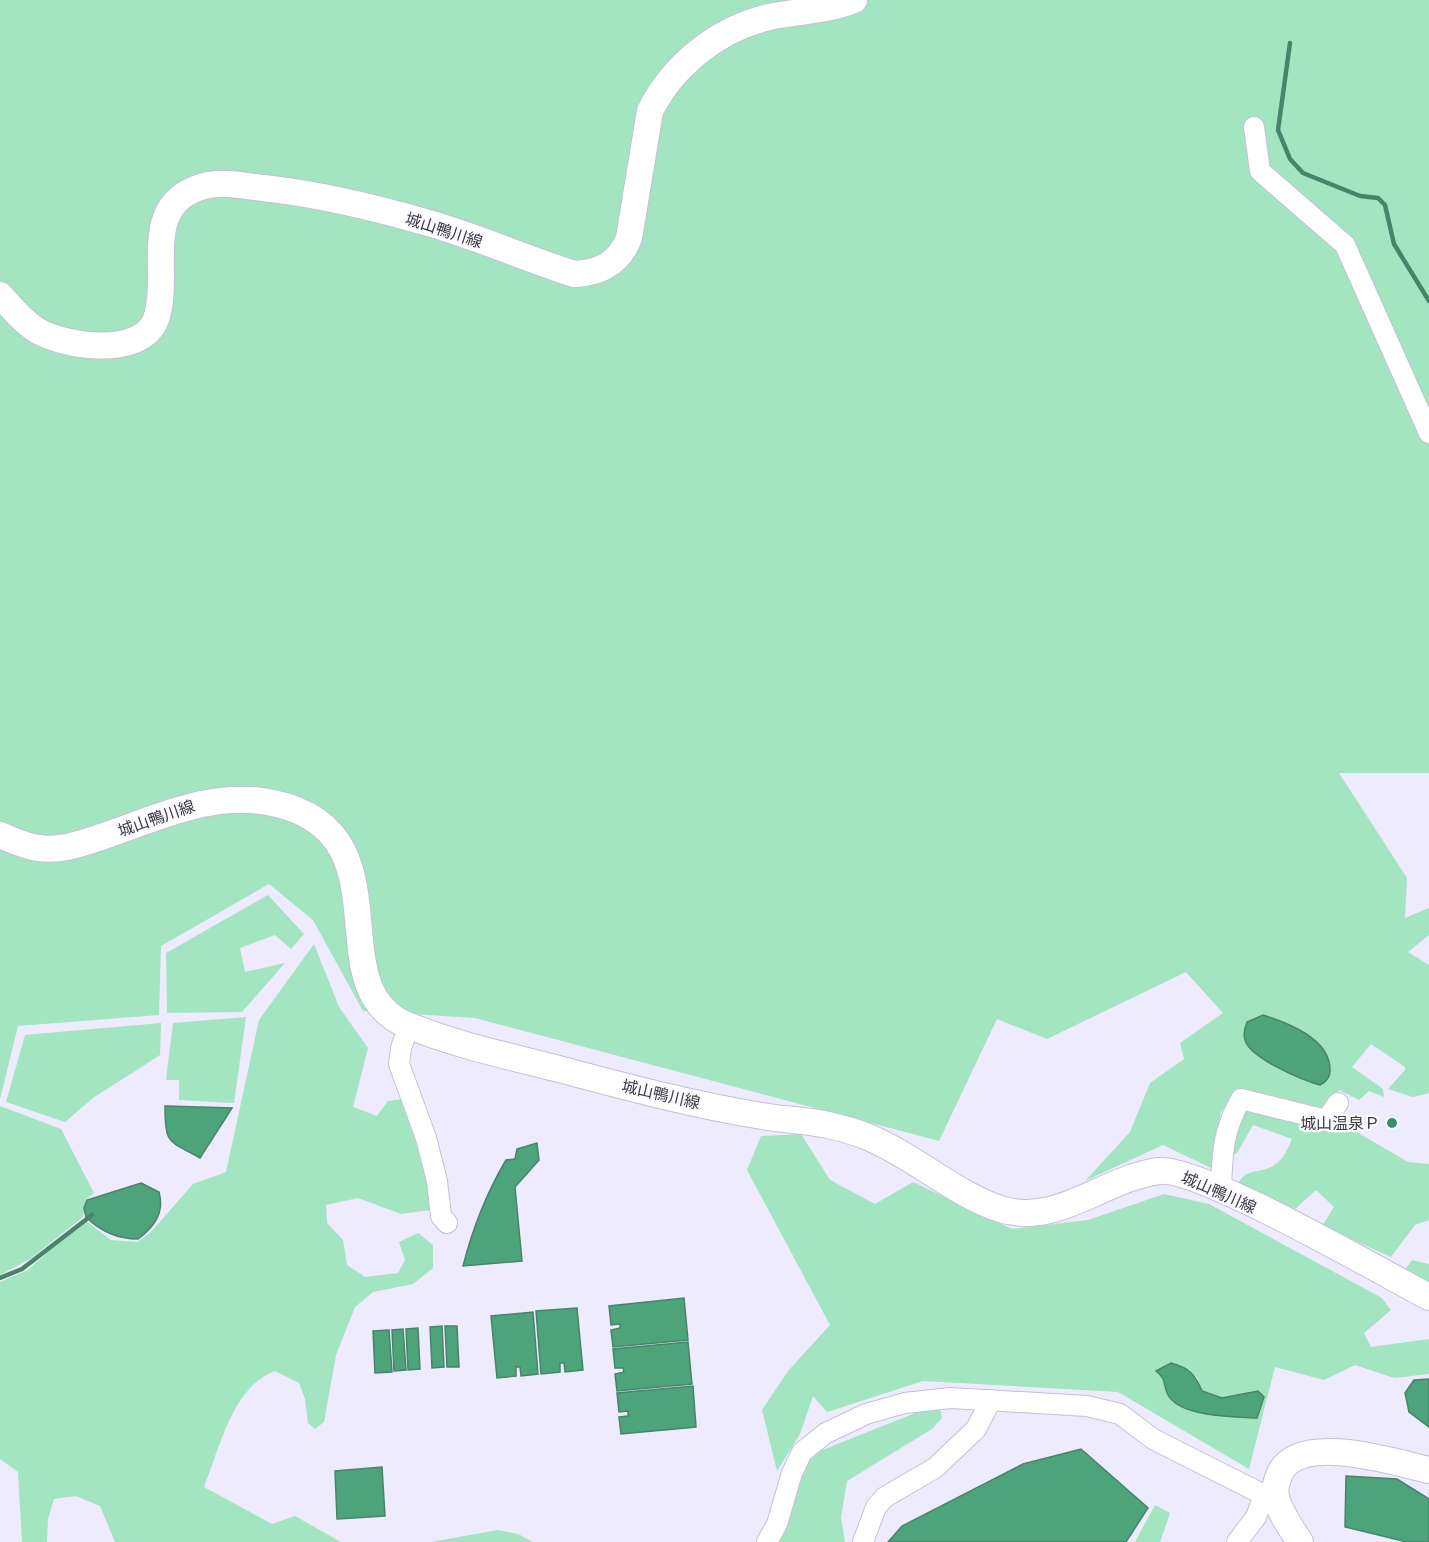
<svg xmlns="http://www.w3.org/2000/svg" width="1429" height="1542" font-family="'Public Sans','Noto Sans JP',sans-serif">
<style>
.green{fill:#a2e5c0;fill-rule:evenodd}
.water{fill:#4da47a;stroke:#48846a;stroke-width:1.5}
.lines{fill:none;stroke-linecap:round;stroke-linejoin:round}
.stream{stroke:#48846a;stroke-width:4.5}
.minor-casing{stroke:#c3c1d7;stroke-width:22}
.major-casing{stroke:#c3c1d7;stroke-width:28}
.minor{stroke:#fff;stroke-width:20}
.major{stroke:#fff;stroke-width:26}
.poi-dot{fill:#379168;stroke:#fbfaff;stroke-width:2}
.labels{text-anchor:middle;stroke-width:4.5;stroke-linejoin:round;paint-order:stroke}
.street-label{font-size:16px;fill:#3c3b44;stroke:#fbfaff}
.poi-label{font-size:16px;fill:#3c3b44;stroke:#fbfaff;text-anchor:end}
</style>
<rect width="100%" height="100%" fill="#edebfd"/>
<g class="green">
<polygon points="0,0 1429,0 1429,773 1339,773 1407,878 1405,918 1429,908 1429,935 1408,952 1429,965 1429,1093 1413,1097 1388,1089 1405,1070 1405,1067 1371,1044 1352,1067 1383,1089 1384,1097 1369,1091 1359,1100 1339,1090 1324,1113 1237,1091 1221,1112 1211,1168 1163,1145 1085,1181 1130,1132 1150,1083 1184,1059 1180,1043 1223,1013 1186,972 1047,1039 997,1019 939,1141 475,1018 363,1011 313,920 269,884 161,946 159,1015 18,1026 0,1099"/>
<polygon points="268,895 304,934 291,949 275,935 240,948 245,972 285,963 242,1012 167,1013 166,953"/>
<path d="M 314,944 L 339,1007 L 368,1048 L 353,1107 L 377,1116 L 388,1101 L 403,1099 L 431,1193 L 430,1210 L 401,1214 L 358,1198 L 326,1205 L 327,1223 L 343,1240 L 347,1265 L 365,1277 L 398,1273 L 405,1260 L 399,1242 L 418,1233 L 433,1245 L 433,1268 L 413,1284 L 373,1292 L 355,1307 L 336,1355 L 324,1422 L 315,1429 L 308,1423 L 305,1399 L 299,1383 L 275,1371 C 232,1387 220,1448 204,1487 L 272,1524 L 295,1516 L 341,1542 L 115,1542 L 100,1506 L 76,1496 L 54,1499 L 48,1519 L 47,1542 L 22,1542 L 18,1472 L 0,1459 L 0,1282 L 28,1270 L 79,1224 L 86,1221 L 111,1240 L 137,1242 L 151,1232 L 193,1184 L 226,1172 L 259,1020 Z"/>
<polygon points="246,1017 234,1103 179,1100 179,1080 166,1080 173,1023"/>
<polygon points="161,1023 160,1055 93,1098 65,1122 6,1102 25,1035"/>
<polygon points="0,1106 61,1129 94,1193 86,1199 83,1217 30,1259 0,1275"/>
<path d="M 1246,1106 L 1325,1130 L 1355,1131 L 1408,1162 L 1429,1164 L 1429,1220 L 1415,1225 L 1391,1257 L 1322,1226 L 1334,1207 L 1316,1190 L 1295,1209 L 1237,1186 C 1244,1168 1259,1174 1273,1166 C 1283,1160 1288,1149 1292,1139 L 1253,1125 L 1237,1153 L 1229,1156 Z"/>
<path d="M 801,1134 L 830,1180 L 875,1204 L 913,1182 L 1012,1229 L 1088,1220 L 1164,1194 L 1209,1204 L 1382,1298 L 1391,1310 L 1364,1333 L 1371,1347 L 1429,1339 L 1429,1374 L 1394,1378 L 1355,1365 L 1324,1380 L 1275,1367 L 1249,1469 L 1118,1392 L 923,1381 L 827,1412 L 813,1396 L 800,1434 L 777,1471 L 762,1410 L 788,1371 L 830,1325 L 747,1170 L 761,1136 ZM 1197,1377 L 1202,1391 L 1222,1398 L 1258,1391 L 1180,1407 L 1168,1395 L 1166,1379 Z"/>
<polygon points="1412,1260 1429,1264 1429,1285 1403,1272"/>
<polygon points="928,1408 940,1408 942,1418 932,1429 847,1481 841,1517 845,1542 776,1542 800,1470 820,1451"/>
<polygon points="1155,1505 1170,1513 1160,1542 1135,1542"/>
<polygon points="498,1530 518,1534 533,1542 431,1542"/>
</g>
<g class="water">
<path d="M 1263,1015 C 1288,1023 1331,1039 1330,1071 C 1330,1078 1326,1082 1320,1085 C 1302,1080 1250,1058 1245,1040 C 1243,1034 1245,1027 1247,1022 Z"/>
<path d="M 165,1106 L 232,1108 L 200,1158 C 168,1140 165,1145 165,1106 Z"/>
<path d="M 537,1143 L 539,1160 L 515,1187 L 522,1261 L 463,1266 C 473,1227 486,1194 506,1160 L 515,1159 L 517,1149 Z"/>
<path d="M 141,1183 L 159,1192 C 165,1213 154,1227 138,1239 C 117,1239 101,1232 86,1217 L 84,1208 L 87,1200 Z"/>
<polygon points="684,1298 688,1340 613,1347 611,1330 620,1328 620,1324 611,1325 609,1306"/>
<polygon points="577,1308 583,1370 565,1372 564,1363 560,1363 560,1372 541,1374 536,1311"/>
<polygon points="533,1312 538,1374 521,1376 520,1367 516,1367 516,1376 497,1378 491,1316"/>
<polygon points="442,1326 444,1367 432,1368 430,1327"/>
<polygon points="445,1326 457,1326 459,1367 447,1367"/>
<polygon points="418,1328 420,1369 408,1370 406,1329"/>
<polygon points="403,1329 406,1370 394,1371 392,1330"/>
<polygon points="389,1330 392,1372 375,1373 373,1331"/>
<polygon points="688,1342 692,1384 617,1391 615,1374 624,1372 623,1368 615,1368 613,1349"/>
<path d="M 1171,1363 C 1189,1368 1195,1374 1202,1391 L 1222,1398 L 1258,1391 L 1264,1397 L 1257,1418 C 1234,1417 1180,1417 1168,1395 C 1162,1383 1168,1381 1156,1371 Z"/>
<polygon points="1429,1379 1429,1427 1409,1412 1405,1393 1414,1380"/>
<polygon points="693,1386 696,1427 621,1434 619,1417 628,1416 628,1411 619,1412 617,1393"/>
<polygon points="1081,1449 1148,1508 1126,1542 888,1542 902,1526 1023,1464"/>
<polygon points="382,1467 385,1516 337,1519 335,1471"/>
<polygon points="1346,1476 1397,1479 1429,1499 1429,1542 1407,1542 1345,1527"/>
</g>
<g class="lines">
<g class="stream">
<polyline points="1290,43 1278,130 1290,159 1303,173 1360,196 1378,198 1385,205 1394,244 1429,301"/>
<polyline points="0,1278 22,1269 92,1215"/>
</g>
<defs>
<g id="minor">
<polyline points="1254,127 1260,171 1345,245 1429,433"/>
<polyline points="409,1026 401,1048 399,1064 426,1138 437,1181 441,1216 447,1223"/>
<path d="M 1221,1190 C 1222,1154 1223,1130 1241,1099 L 1326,1120 L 1338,1103"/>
<polyline points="767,1542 777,1524 792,1473 802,1452 826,1433 866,1414 905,1403 950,1398 1087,1406 1120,1414 1153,1439 1264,1495 1276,1495"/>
<polyline points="863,1542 876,1507 885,1497 935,1468 976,1429 991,1400"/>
<polyline points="1237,1542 1256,1517 1264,1495"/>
</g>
<g id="major">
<path d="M 0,295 C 10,306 21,319 32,327 C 58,347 142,359 156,319 C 172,273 138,204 204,186 C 223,181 245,186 263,188 C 320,194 377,208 432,224 C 480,238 527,259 574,274 C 601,273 619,263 629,238 L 650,111 C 673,65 718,29 769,17 C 798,11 827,11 854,0"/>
<path d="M 0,835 C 12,840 26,847 39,848 C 63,851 82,843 104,836 C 159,817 214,790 273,803 C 411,832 315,988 407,1025 C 456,1045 508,1056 559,1069 C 626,1087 694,1105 762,1116 C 784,1120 807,1120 828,1125 C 841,1128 856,1132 868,1137 C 914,1156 953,1193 1000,1209 C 1058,1227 1104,1178 1159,1171 C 1199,1166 1383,1273 1429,1297"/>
<path d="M 1300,1542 C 1291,1528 1280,1513 1276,1497 C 1274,1487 1277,1480 1281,1471 C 1303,1433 1394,1462 1429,1470"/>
</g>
</defs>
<use href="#minor" class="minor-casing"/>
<use href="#major" class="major-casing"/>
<use href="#minor" class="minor"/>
<use href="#major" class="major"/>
</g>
<circle class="poi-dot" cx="1392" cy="1123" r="6"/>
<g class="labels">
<g class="street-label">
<text transform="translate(444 230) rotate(18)" y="6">城山鴨川線</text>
<text transform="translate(156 818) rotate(-19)" y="6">城山鴨川線</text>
<text transform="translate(661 1094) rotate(13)" y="6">城山鴨川線</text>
<text transform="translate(1219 1192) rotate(24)" y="6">城山鴨川線</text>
</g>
<g class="poi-label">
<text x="1380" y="1129">城山温泉Ｐ</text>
</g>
</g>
</svg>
